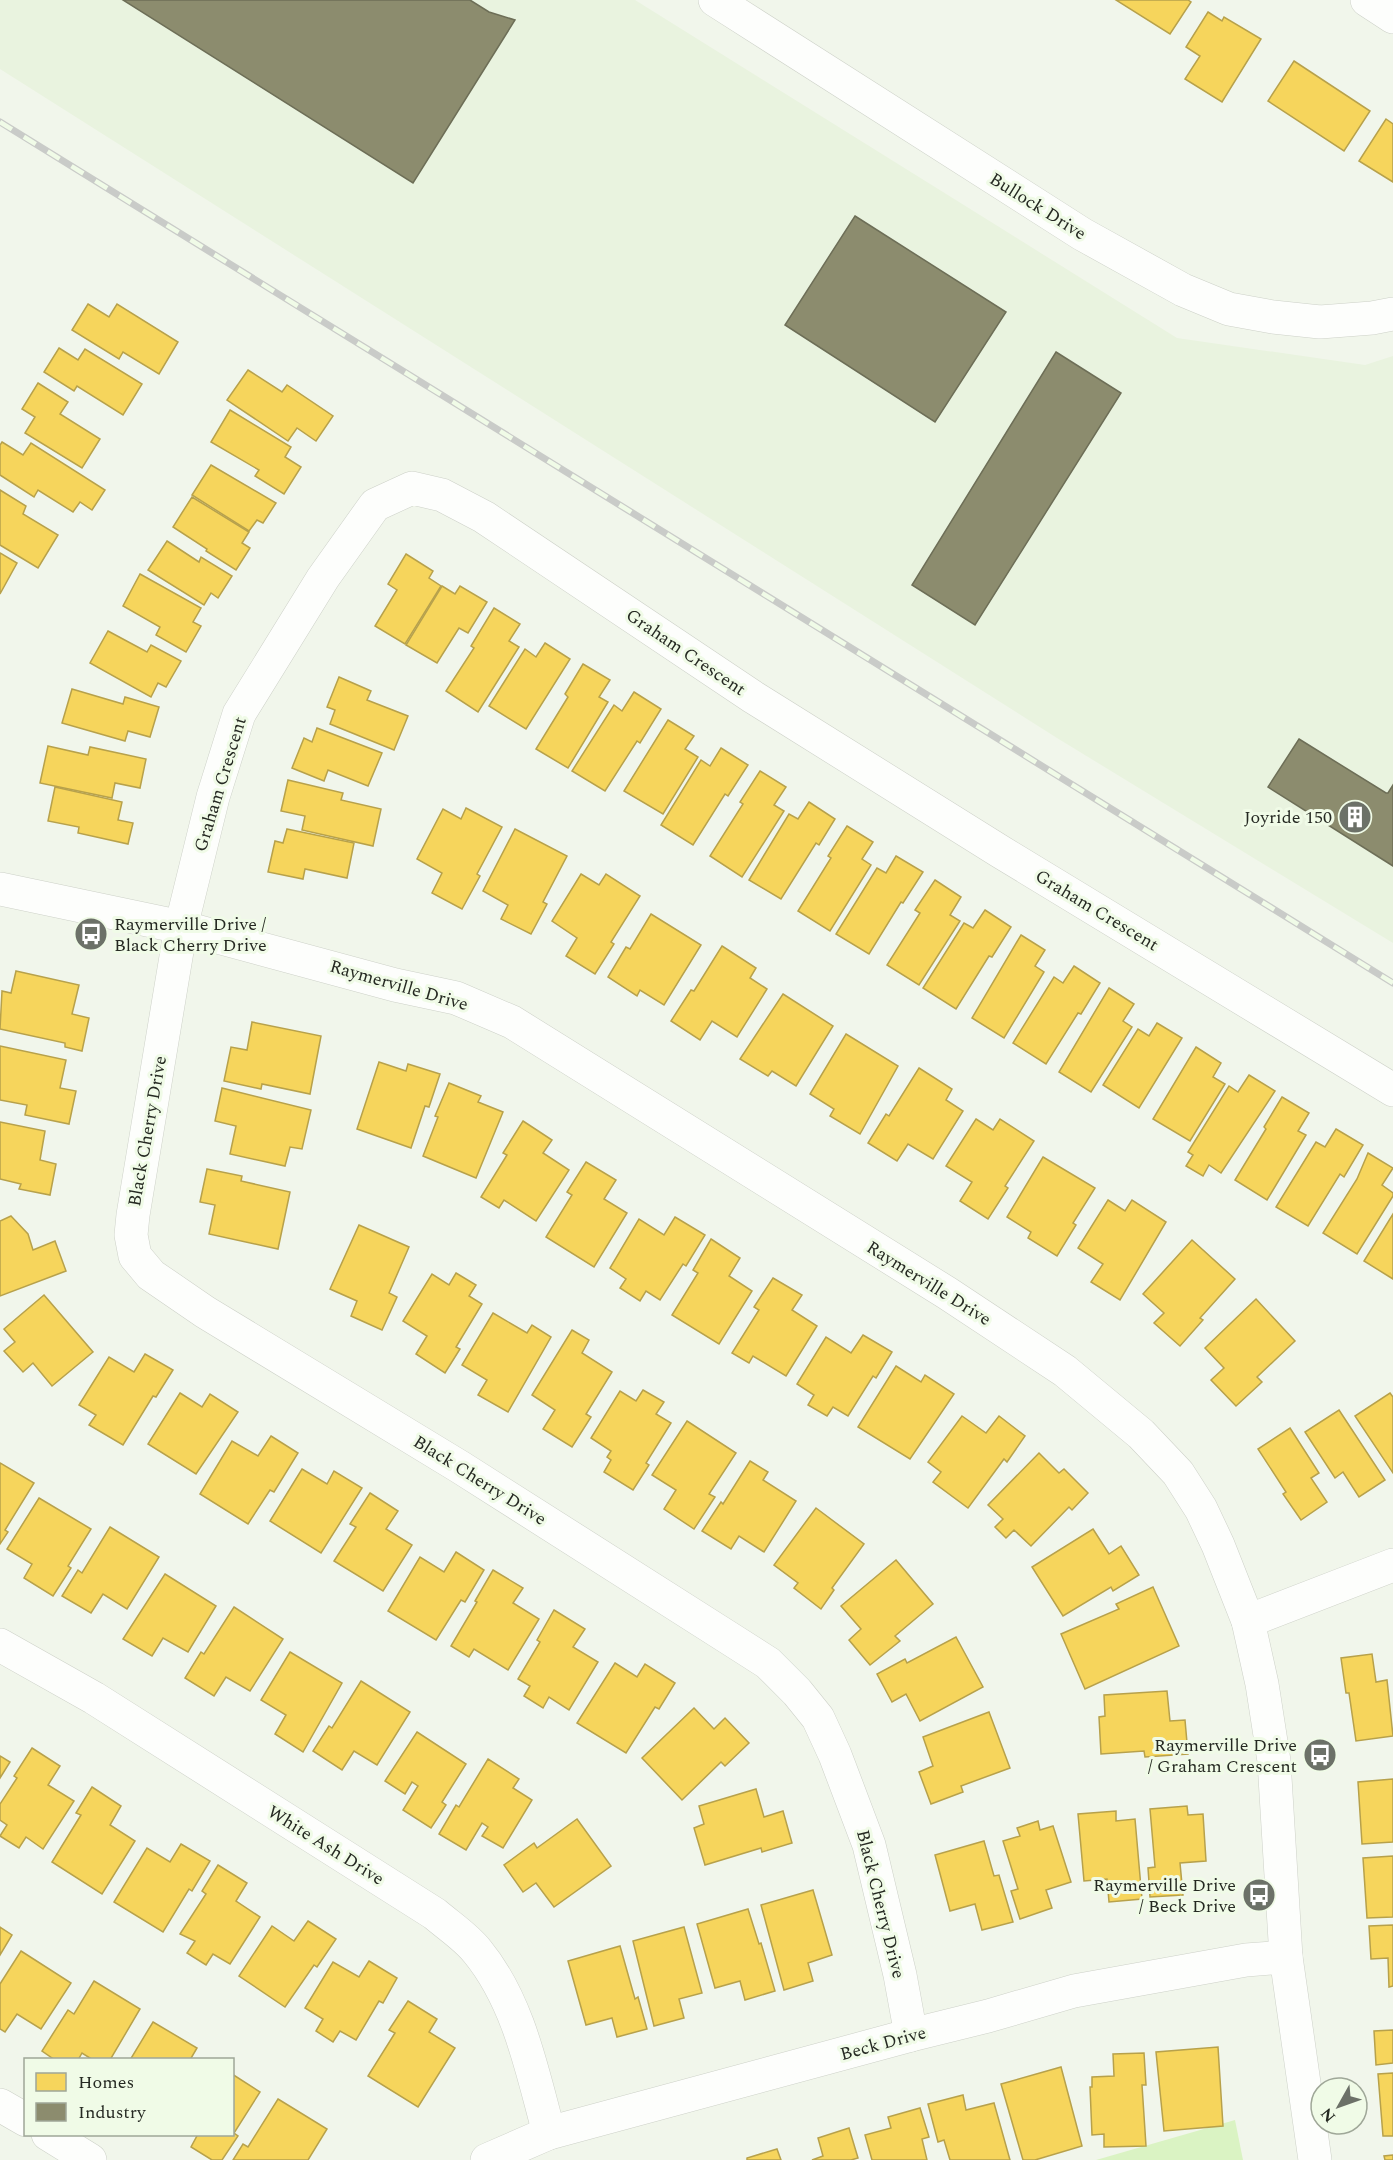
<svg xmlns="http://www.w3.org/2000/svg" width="1393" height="2160" font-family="Spectral,serif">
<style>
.built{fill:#e9f3df}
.green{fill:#daf3c3}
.homes{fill:#f6d55c;stroke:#b7a14b;stroke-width:1.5}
.industry{fill:#8c8c6e;stroke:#6d6e57;stroke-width:1.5}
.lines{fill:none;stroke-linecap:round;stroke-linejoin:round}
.minor-casing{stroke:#cdd1c8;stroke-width:34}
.minor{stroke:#fdfefc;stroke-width:33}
.rail-casing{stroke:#c9cbc8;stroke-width:7}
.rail{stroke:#f0fbe7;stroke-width:4.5;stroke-dasharray:14;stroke-linecap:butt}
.labels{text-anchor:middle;stroke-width:6;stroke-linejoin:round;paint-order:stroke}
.street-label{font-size:18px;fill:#252922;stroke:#f0fbe7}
.poi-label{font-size:18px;fill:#252922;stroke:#f0fbe7;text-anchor:end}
</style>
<rect width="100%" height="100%" fill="#f1f6eb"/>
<polygon class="built" points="0,0 635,0 1177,338 1365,365 1393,356 1393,943 1057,738 0,69"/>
<polygon class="green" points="1235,2120 1243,2160 1096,2160"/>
<g class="homes">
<polygon points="1116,0 1188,0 1191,2 1170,34"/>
<polygon points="1208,12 1222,21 1224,17 1261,39 1222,102 1185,79 1200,56 1186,47"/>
<polygon points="1294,61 1370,111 1344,151 1268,101"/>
<polygon points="1386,119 1393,124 1393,182 1359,161"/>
<polygon points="88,304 109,317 117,304 178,342 159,374 123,352 119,359 72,330"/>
<polygon points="59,348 78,360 85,349 142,384 123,415 77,386 74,391 44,372"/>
<polygon points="248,370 282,392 287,385 333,416 316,441 297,428 288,441 227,400"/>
<polygon points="38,383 68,402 60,414 100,439 82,468 25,433 35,417 22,409"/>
<polygon points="230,410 291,447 285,457 301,467 284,494 255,476 259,470 211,442"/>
<polygon points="2,442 23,455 31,443 105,490 92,510 80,502 73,512 38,490 34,497 0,475 0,445"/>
<polygon points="211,465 276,503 263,523 257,520 249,531 192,495"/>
<polygon points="0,490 26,506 23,514 58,535 38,568 0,545"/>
<polygon points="192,497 249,532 242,543 250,548 236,570 206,551 207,549 173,527"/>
<polygon points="167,541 199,562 201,557 232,576 218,598 211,593 204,605 148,570"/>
<polygon points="0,553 17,563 0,594"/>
<polygon points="406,554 433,571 429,578 441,586 405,644 375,626 397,590 388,584"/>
<polygon points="140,574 201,608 193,622 201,626 186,652 156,635 160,627 123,606"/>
<polygon points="442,586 455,594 460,586 487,602 468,633 459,628 437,663 406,645"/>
<polygon points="494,608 520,624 509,641 519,647 478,712 446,691 474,648 471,646"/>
<polygon points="108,631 147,652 151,645 181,661 166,687 158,683 151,697 90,663"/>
<polygon points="545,643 570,659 526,729 489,706 525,649 536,657"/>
<polygon points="583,664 610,680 599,697 608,702 568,768 536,749 568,697 565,694"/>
<polygon points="339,677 371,691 367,700 408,716 394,750 330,724 335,710 327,707"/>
<polygon points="72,689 123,704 125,697 159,707 150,737 128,731 125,741 62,723"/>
<polygon points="634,692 661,709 640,743 637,741 605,791 572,771 614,705 622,711"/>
<polygon points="668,720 694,736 685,749 698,757 663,814 624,791"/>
<polygon points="317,728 382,753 368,786 328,770 324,781 292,768 304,738 312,742"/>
<polygon points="48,746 88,755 90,747 146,759 140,788 115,783 112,798 40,783"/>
<polygon points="721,748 748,765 728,796 725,794 693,845 661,825 701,760 710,766"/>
<polygon points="760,771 786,787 774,805 784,811 742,877 710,856 743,804 740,802"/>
<polygon points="288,780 343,793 341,800 381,809 373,846 302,830 305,816 281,811"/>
<polygon points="55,787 122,802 118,820 133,823 128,844 78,833 79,827 48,821"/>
<polygon points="809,802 835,819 819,845 816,843 781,899 749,880 789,814 798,819"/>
<polygon points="466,808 502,827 477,874 480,876 462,909 432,893 442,873 417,859 443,809 461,819"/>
<polygon points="847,826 873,842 862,859 871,865 830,931 798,911 831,858 828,856"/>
<polygon points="287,829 354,843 347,878 305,869 303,879 268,872 275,841 283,843"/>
<polygon points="515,829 567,856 543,902 547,904 531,934 501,919 508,905 483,891"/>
<polygon points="896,856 923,872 903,903 901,902 869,954 836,934 877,868 886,873"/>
<polygon points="581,874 599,885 606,874 640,896 611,942 614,944 595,974 566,956 577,938 552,921"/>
<polygon points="935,880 961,897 950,915 960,921 919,985 887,965 920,913 915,910"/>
<polygon points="985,910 1011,927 992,957 989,956 956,1009 923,988 964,923 973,928"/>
<polygon points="651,914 701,945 664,1005 640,990 637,996 608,977 626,947 630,949"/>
<polygon points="1021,935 1045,950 1035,966 1044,972 1004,1038 972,1018"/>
<polygon points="722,946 756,968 750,978 767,989 737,1037 712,1021 700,1040 671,1021 691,990 694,991"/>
<polygon points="1074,966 1100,983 1081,1014 1078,1013 1046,1064 1013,1043 1054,977 1063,983"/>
<polygon points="16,971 79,985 72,1014 89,1018 82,1051 65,1047 65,1043 0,1029 2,991 11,993"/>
<polygon points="1109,988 1134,1004 1123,1021 1132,1027 1091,1092 1059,1072"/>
<polygon points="783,994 833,1026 796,1086 772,1071 768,1076 740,1059"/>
<polygon points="252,1022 321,1036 310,1094 262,1084 261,1089 224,1081 231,1047 247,1050"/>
<polygon points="1157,1023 1182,1038 1139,1108 1103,1085 1138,1029 1149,1036"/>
<polygon points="846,1034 898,1066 860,1134 830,1116 834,1109 810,1094"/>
<polygon points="0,1046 66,1060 60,1088 76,1091 69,1124 25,1115 27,1105 0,1100"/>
<polygon points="1196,1047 1221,1063 1213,1077 1225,1084 1190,1141 1153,1119"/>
<polygon points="379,1062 406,1071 408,1064 440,1074 429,1107 425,1106 411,1148 357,1129"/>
<polygon points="919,1068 952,1089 946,1100 963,1111 933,1159 908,1144 897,1161 868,1143 886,1114 889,1116"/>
<polygon points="1249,1075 1275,1091 1221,1173 1209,1165 1203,1176 1186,1166 1193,1155 1188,1152 1229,1086 1238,1092"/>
<polygon points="449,1083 481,1096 478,1102 503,1112 476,1178 423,1156 438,1117 435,1116"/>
<polygon points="222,1088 311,1110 302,1149 290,1147 285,1166 230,1154 236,1126 215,1121"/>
<polygon points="1282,1097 1309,1113 1298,1131 1306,1135 1267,1200 1235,1180 1266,1129 1264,1127"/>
<polygon points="976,1119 993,1130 1000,1119 1034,1141 1005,1186 1008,1188 988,1219 960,1201 972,1182 946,1166"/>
<polygon points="523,1121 552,1140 543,1153 569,1170 536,1221 504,1200 499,1208 481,1197 507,1155 503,1153"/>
<polygon points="0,1122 45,1131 40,1160 56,1164 50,1195 19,1189 21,1184 0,1179"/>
<polygon points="1336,1129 1363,1145 1344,1177 1340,1174 1308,1226 1276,1207 1316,1142 1325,1147"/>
<polygon points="1368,1153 1393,1168 1382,1185 1393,1193 1393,1196 1357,1254 1323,1233 1357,1179"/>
<polygon points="1043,1157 1095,1188 1073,1223 1076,1225 1057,1256 1028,1238 1031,1232 1007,1217"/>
<polygon points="586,1162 616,1180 604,1199 627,1213 594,1267 546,1237 572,1195 567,1192"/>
<polygon points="207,1169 242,1176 241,1181 290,1192 278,1249 209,1234 215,1205 200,1202"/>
<polygon points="1108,1200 1125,1211 1132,1200 1166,1222 1120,1300 1091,1282 1103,1264 1078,1248"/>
<polygon points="1393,1214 1393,1279 1364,1261"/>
<polygon points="11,1216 28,1234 33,1250 55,1241 66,1271 0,1296 0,1221"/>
<polygon points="675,1217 705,1235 686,1266 683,1264 660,1300 646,1291 640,1301 620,1288 626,1279 610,1268 639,1219 664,1235"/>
<polygon points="359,1225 409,1247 389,1293 397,1297 382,1330 351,1316 357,1301 330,1289"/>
<polygon points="711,1239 740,1258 729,1276 752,1291 719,1344 672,1315 698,1273 693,1270"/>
<polygon points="1192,1240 1235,1279 1200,1318 1203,1320 1180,1346 1154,1323 1164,1313 1143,1294"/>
<polygon points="456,1273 476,1285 469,1296 482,1304 456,1347 460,1349 445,1373 416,1354 427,1336 403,1321 432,1274 449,1285"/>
<polygon points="773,1278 802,1295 792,1310 817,1326 786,1376 753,1356 749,1363 732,1353 759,1310 754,1307"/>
<polygon points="44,1295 93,1352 52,1386 33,1363 23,1372 4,1351 15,1342 4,1329"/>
<polygon points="1256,1299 1295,1341 1257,1377 1262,1382 1236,1406 1211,1380 1224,1368 1205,1348"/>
<polygon points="493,1313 527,1333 532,1325 551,1337 508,1412 478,1395 487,1380 462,1365"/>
<polygon points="572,1330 589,1340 582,1353 612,1372 586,1414 591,1417 572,1447 543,1429 555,1410 532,1395"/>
<polygon points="863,1335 892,1352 876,1378 873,1376 848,1416 833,1407 827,1416 808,1405 814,1395 797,1384 826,1337 851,1353"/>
<polygon points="145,1354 173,1370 156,1397 153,1396 123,1445 89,1425 96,1415 79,1405 109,1357 134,1372"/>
<polygon points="896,1366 921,1382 925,1375 954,1394 910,1459 858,1427"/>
<polygon points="643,1390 664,1402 656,1414 671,1423 646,1463 649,1465 633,1490 604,1472 611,1460 607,1457 611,1451 591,1438 620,1391 636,1401"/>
<polygon points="180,1393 202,1407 210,1394 238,1412 196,1474 148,1444"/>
<polygon points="1390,1393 1393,1397 1393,1473 1355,1416"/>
<polygon points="1339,1410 1385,1480 1359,1497 1343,1472 1335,1478 1305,1432"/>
<polygon points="962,1416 986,1433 999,1416 1025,1436 1007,1462 1004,1459 968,1508 933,1482 941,1472 928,1462"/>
<polygon points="687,1421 736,1453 709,1494 715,1497 694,1529 664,1509 676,1490 652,1475"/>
<polygon points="1290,1428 1319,1473 1311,1478 1327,1502 1301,1520 1283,1494 1286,1492 1258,1449"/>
<polygon points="271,1436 298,1453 274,1492 270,1490 248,1524 200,1494 232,1441 258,1456"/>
<polygon points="1039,1453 1059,1473 1064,1469 1088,1493 1072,1510 1069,1507 1031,1546 1014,1530 1006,1538 995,1527 1003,1519 988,1505"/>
<polygon points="750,1461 768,1472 763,1480 796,1501 764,1552 739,1536 731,1549 702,1531 721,1502 723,1504"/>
<polygon points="0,1463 34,1483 5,1530 8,1532 0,1544"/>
<polygon points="302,1469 327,1484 334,1471 362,1488 321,1553 270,1521"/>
<polygon points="370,1493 398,1511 386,1529 412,1545 383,1591 334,1561 356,1527 350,1524"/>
<polygon points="39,1498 91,1529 68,1566 71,1568 53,1596 24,1578 32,1564 7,1549"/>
<polygon points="816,1508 864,1544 832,1588 834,1590 821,1609 794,1588 798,1583 774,1565"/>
<polygon points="110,1527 159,1557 127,1609 103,1594 91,1613 62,1596 78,1570 82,1573"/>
<polygon points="1093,1529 1109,1554 1121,1546 1139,1575 1113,1591 1111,1587 1063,1616 1032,1567"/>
<polygon points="456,1552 484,1570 465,1602 461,1600 436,1640 388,1611 420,1557 444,1572"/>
<polygon points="896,1560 933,1604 895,1636 900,1641 870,1665 849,1640 861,1629 841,1606"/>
<polygon points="493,1570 523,1588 513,1603 539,1619 508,1670 474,1649 469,1657 451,1646 477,1602 475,1601"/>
<polygon points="165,1574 216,1606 188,1652 163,1638 152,1656 123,1639"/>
<polygon points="1153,1587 1179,1646 1085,1689 1061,1634 1119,1609 1116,1604"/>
<polygon points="234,1607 283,1639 250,1691 226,1677 214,1696 185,1678 201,1652 204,1654"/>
<polygon points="554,1610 585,1629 573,1647 598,1662 569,1710 549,1697 543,1708 524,1696 530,1686 518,1679 540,1642 537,1640"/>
<polygon points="956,1637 983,1687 920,1721 906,1694 892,1702 877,1674 905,1659 907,1663"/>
<polygon points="290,1652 342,1683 303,1752 275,1734 286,1715 261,1700"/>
<polygon points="1372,1654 1376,1682 1387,1680 1393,1736 1356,1741 1349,1693 1346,1693 1341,1658"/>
<polygon points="615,1663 637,1677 645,1664 675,1683 659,1709 655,1707 626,1753 577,1723"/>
<polygon points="361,1681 410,1712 377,1765 354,1751 342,1770 313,1751 329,1726 332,1728"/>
<polygon points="1167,1691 1170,1721 1185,1720 1188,1754 1145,1757 1144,1751 1101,1754 1099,1717 1105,1716 1104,1695"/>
<polygon points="694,1708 714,1729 725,1718 749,1743 725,1766 721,1762 682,1800 642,1758"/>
<polygon points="989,1712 1010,1768 961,1786 963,1792 931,1804 919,1772 933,1766 923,1737"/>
<polygon points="417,1732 466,1764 442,1802 446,1805 431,1828 403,1810 418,1786 412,1782 405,1794 385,1781"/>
<polygon points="32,1748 60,1766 48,1785 74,1801 43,1849 26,1837 19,1848 0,1836 7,1825 0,1820 0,1804 17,1778 14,1776"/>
<polygon points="0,1756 10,1762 0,1778"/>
<polygon points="488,1759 519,1779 513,1788 532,1800 503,1848 482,1836 488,1827 482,1823 466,1850 439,1834 456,1805 459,1807"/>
<polygon points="1393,1779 1393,1842 1362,1844 1358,1782"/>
<polygon points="92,1787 121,1806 110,1825 135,1841 102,1894 52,1862 81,1815 76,1813"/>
<polygon points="756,1789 764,1817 783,1811 792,1843 762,1852 761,1848 705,1865 694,1828 704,1824 699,1806"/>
<polygon points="1187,1806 1188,1815 1203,1814 1206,1861 1180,1863 1183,1895 1150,1897 1148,1868 1155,1867 1150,1809"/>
<polygon points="1116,1811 1116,1821 1135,1819 1142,1899 1109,1902 1107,1879 1084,1881 1078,1814"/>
<polygon points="577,1819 611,1866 554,1907 536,1883 523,1892 504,1865 534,1843 537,1848"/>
<polygon points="1038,1821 1040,1830 1053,1826 1071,1882 1046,1890 1052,1908 1020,1919 1011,1891 1018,1889 1003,1841 1020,1836 1017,1828"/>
<polygon points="984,1841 994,1876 999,1875 1013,1922 982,1930 975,1904 950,1911 935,1855"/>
<polygon points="181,1844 210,1861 192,1891 189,1889 163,1932 114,1902 147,1848 170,1862"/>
<polygon points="1393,1856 1393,1917 1367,1918 1363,1858"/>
<polygon points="218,1865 247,1883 236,1901 260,1917 230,1964 213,1954 206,1965 187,1953 195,1941 180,1934 206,1894 202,1891"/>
<polygon points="813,1890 832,1955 808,1963 813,1981 784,1990 761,1905"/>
<polygon points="748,1909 759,1944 761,1943 775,1991 745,2000 740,1981 715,1988 697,1924"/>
<polygon points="308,1921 336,1939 317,1967 314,1965 285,2007 239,1976 272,1926 294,1941"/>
<polygon points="1393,1925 1393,1986 1389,1987 1388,1958 1371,1959 1369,1926"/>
<polygon points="0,1927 12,1935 0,1955"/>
<polygon points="684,1927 702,1993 679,1999 684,2018 654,2026 633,1941"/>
<polygon points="620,1946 635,1999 638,1997 647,2029 617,2037 612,2018 586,2025 568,1961"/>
<polygon points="21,1951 71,1983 41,2029 17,2014 5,2032 0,2029 0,1984"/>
<polygon points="369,1961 397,1978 383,2003 379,2001 356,2040 340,2031 333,2042 316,2031 323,2019 305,2008 333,1962 359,1977"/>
<polygon points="94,1981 140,2009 110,2060 93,2060 82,2053 78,2060 55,2060 42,2051 68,2010 74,2014"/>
<polygon points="408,2001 437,2019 429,2032 455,2048 418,2107 368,2076 395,2033 389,2030"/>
<polygon points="153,2022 197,2048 190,2060 130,2060"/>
<polygon points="1393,2030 1393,2063 1376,2065 1374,2031"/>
<polygon points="1218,2047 1223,2126 1164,2131 1156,2052"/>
<polygon points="1144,2053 1146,2085 1142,2085 1146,2146 1104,2147 1104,2134 1092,2135 1090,2087 1092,2087 1092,2077 1114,2076 1113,2054"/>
<polygon points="1061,2067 1082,2146 1035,2160 1023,2160 1001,2084"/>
<polygon points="1393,2073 1393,2136 1383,2136 1378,2074"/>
<polygon points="232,2074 260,2092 234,2133 238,2136 222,2160 212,2160 191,2147 198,2134 232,2134"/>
<polygon points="963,2095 966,2110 994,2103 1010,2160 950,2160 944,2140 938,2142 928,2104"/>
<polygon points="278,2099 327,2129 308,2160 233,2160 243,2144 248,2147"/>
<polygon points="920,2108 929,2137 922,2139 927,2160 872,2160 865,2135 891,2128 888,2117"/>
<polygon points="849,2128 858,2158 851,2160 812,2160 823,2156 818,2138"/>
<polygon points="777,2149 781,2160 747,2160 747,2158"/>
<polygon points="1393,2155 1393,2160 1385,2160 1384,2156"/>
</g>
<g class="industry">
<polygon points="123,0 470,0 489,12 515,20 413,183"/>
<polygon points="855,216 1006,312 935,422 785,325"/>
<polygon points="1056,352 1121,393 975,625 912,585"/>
<polygon points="1299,739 1386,793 1388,793 1393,785 1393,866 1268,787"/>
</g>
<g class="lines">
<defs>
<g id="minor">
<polyline points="715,0 1082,234 1183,290 1229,309 1273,317 1320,322 1372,318 1393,314"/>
<polyline points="1367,0 1393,17"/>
<polyline points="0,889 181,927 395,985 456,998 512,1022 947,1293 1065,1371 1141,1434 1178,1473 1201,1509 1218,1545 1248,1621 1262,1684 1274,1761 1286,1957 1315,2160"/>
<polyline points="1248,1621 1393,1565"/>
<path d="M 0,1645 L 94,1698 L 435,1914 C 449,1926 466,1937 477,1951 C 519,2002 532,2071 549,2133"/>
<polyline points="911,2035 900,1975 869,1845 835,1755 818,1718 797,1692 768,1663 732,1640 460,1467 205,1312 151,1275 135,1256 131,1235 133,1215 181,927 213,797 239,714 323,578 375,505 412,488 442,495 484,517 753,697 1001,852 1393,1090"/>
<polyline points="0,2105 26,2120"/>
<polyline points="48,2134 90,2160"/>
<polyline points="487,2160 549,2133 911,2035 988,2016 1074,1991 1246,1960 1286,1957"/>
</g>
</defs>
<use href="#minor" class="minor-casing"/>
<use href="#minor" class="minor"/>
<defs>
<polyline id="rail" points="0,122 1393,983"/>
</defs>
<use href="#rail" class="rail-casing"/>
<use href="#rail" class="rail"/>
</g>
<defs>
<symbol id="building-disc" viewBox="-11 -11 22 22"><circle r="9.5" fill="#6c7168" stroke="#f0fbe7"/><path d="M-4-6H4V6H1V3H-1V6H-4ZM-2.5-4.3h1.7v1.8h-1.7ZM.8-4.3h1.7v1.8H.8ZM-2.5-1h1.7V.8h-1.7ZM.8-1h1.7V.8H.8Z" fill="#fff"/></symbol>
<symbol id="bus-disc" viewBox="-11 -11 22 22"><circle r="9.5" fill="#6c7168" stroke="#f0fbe7"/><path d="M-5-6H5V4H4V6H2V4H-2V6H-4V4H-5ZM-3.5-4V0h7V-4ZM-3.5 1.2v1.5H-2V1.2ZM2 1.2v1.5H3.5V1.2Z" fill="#fff"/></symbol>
</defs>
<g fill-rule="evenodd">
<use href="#building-disc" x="1336" y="798" width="38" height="38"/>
<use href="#bus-disc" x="72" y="915" width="38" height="38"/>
<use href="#bus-disc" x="1301" y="1736" width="38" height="38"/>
<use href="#bus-disc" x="1240" y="1876" width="38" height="38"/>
</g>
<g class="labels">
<g class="street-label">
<text transform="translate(1038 206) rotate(32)" y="6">Bullock Drive</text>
<text transform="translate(686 652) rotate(34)" y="6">Graham Crescent</text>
<text transform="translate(220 784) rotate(-73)" y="6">Graham Crescent</text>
<text transform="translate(1097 910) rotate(31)" y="6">Graham Crescent</text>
<text transform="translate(399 985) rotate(16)" y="6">Raymerville Drive</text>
<text transform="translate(147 1131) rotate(-80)" y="6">Black Cherry Drive</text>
<text transform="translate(929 1283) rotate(32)" y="6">Raymerville Drive</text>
<text transform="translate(480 1480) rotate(32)" y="6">Black Cherry Drive</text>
<text transform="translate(326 1845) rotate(32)" y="6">White Ash Drive</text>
<text transform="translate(881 1904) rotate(76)" y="6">Black Cherry Drive</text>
<text transform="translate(883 2043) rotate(-15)" y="6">Beck Drive</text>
</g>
<g class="poi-label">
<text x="1332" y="823">Joyride 150</text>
<text x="114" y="930" text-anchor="start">Raymerville Drive /<tspan x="114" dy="21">Black Cherry Drive</tspan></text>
<text x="1297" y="1751">Raymerville Drive<tspan x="1297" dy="21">/ Graham Crescent</tspan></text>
<text x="1236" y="1891">Raymerville Drive<tspan x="1236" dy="21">/ Beck Drive</tspan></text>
</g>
</g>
<rect x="24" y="2058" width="210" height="78" fill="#f0fbe7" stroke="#9fa798" stroke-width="1.5"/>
<rect x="36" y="2073" width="30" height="18" fill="#f6d55c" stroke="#9fa798" stroke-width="1.5"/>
<text x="78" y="2088" font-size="18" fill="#252922">Homes</text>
<rect x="36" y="2103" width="30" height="18" fill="#8c8c6e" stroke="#9fa798" stroke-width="1.5"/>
<text x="78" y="2118" font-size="18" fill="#252922">Industry</text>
<g transform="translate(1339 2106) rotate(230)"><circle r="28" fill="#f0fbe7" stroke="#9fa798" stroke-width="1.5"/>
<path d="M0-4.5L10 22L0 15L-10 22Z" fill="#6c7168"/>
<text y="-9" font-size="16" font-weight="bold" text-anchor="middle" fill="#252922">N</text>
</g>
</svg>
